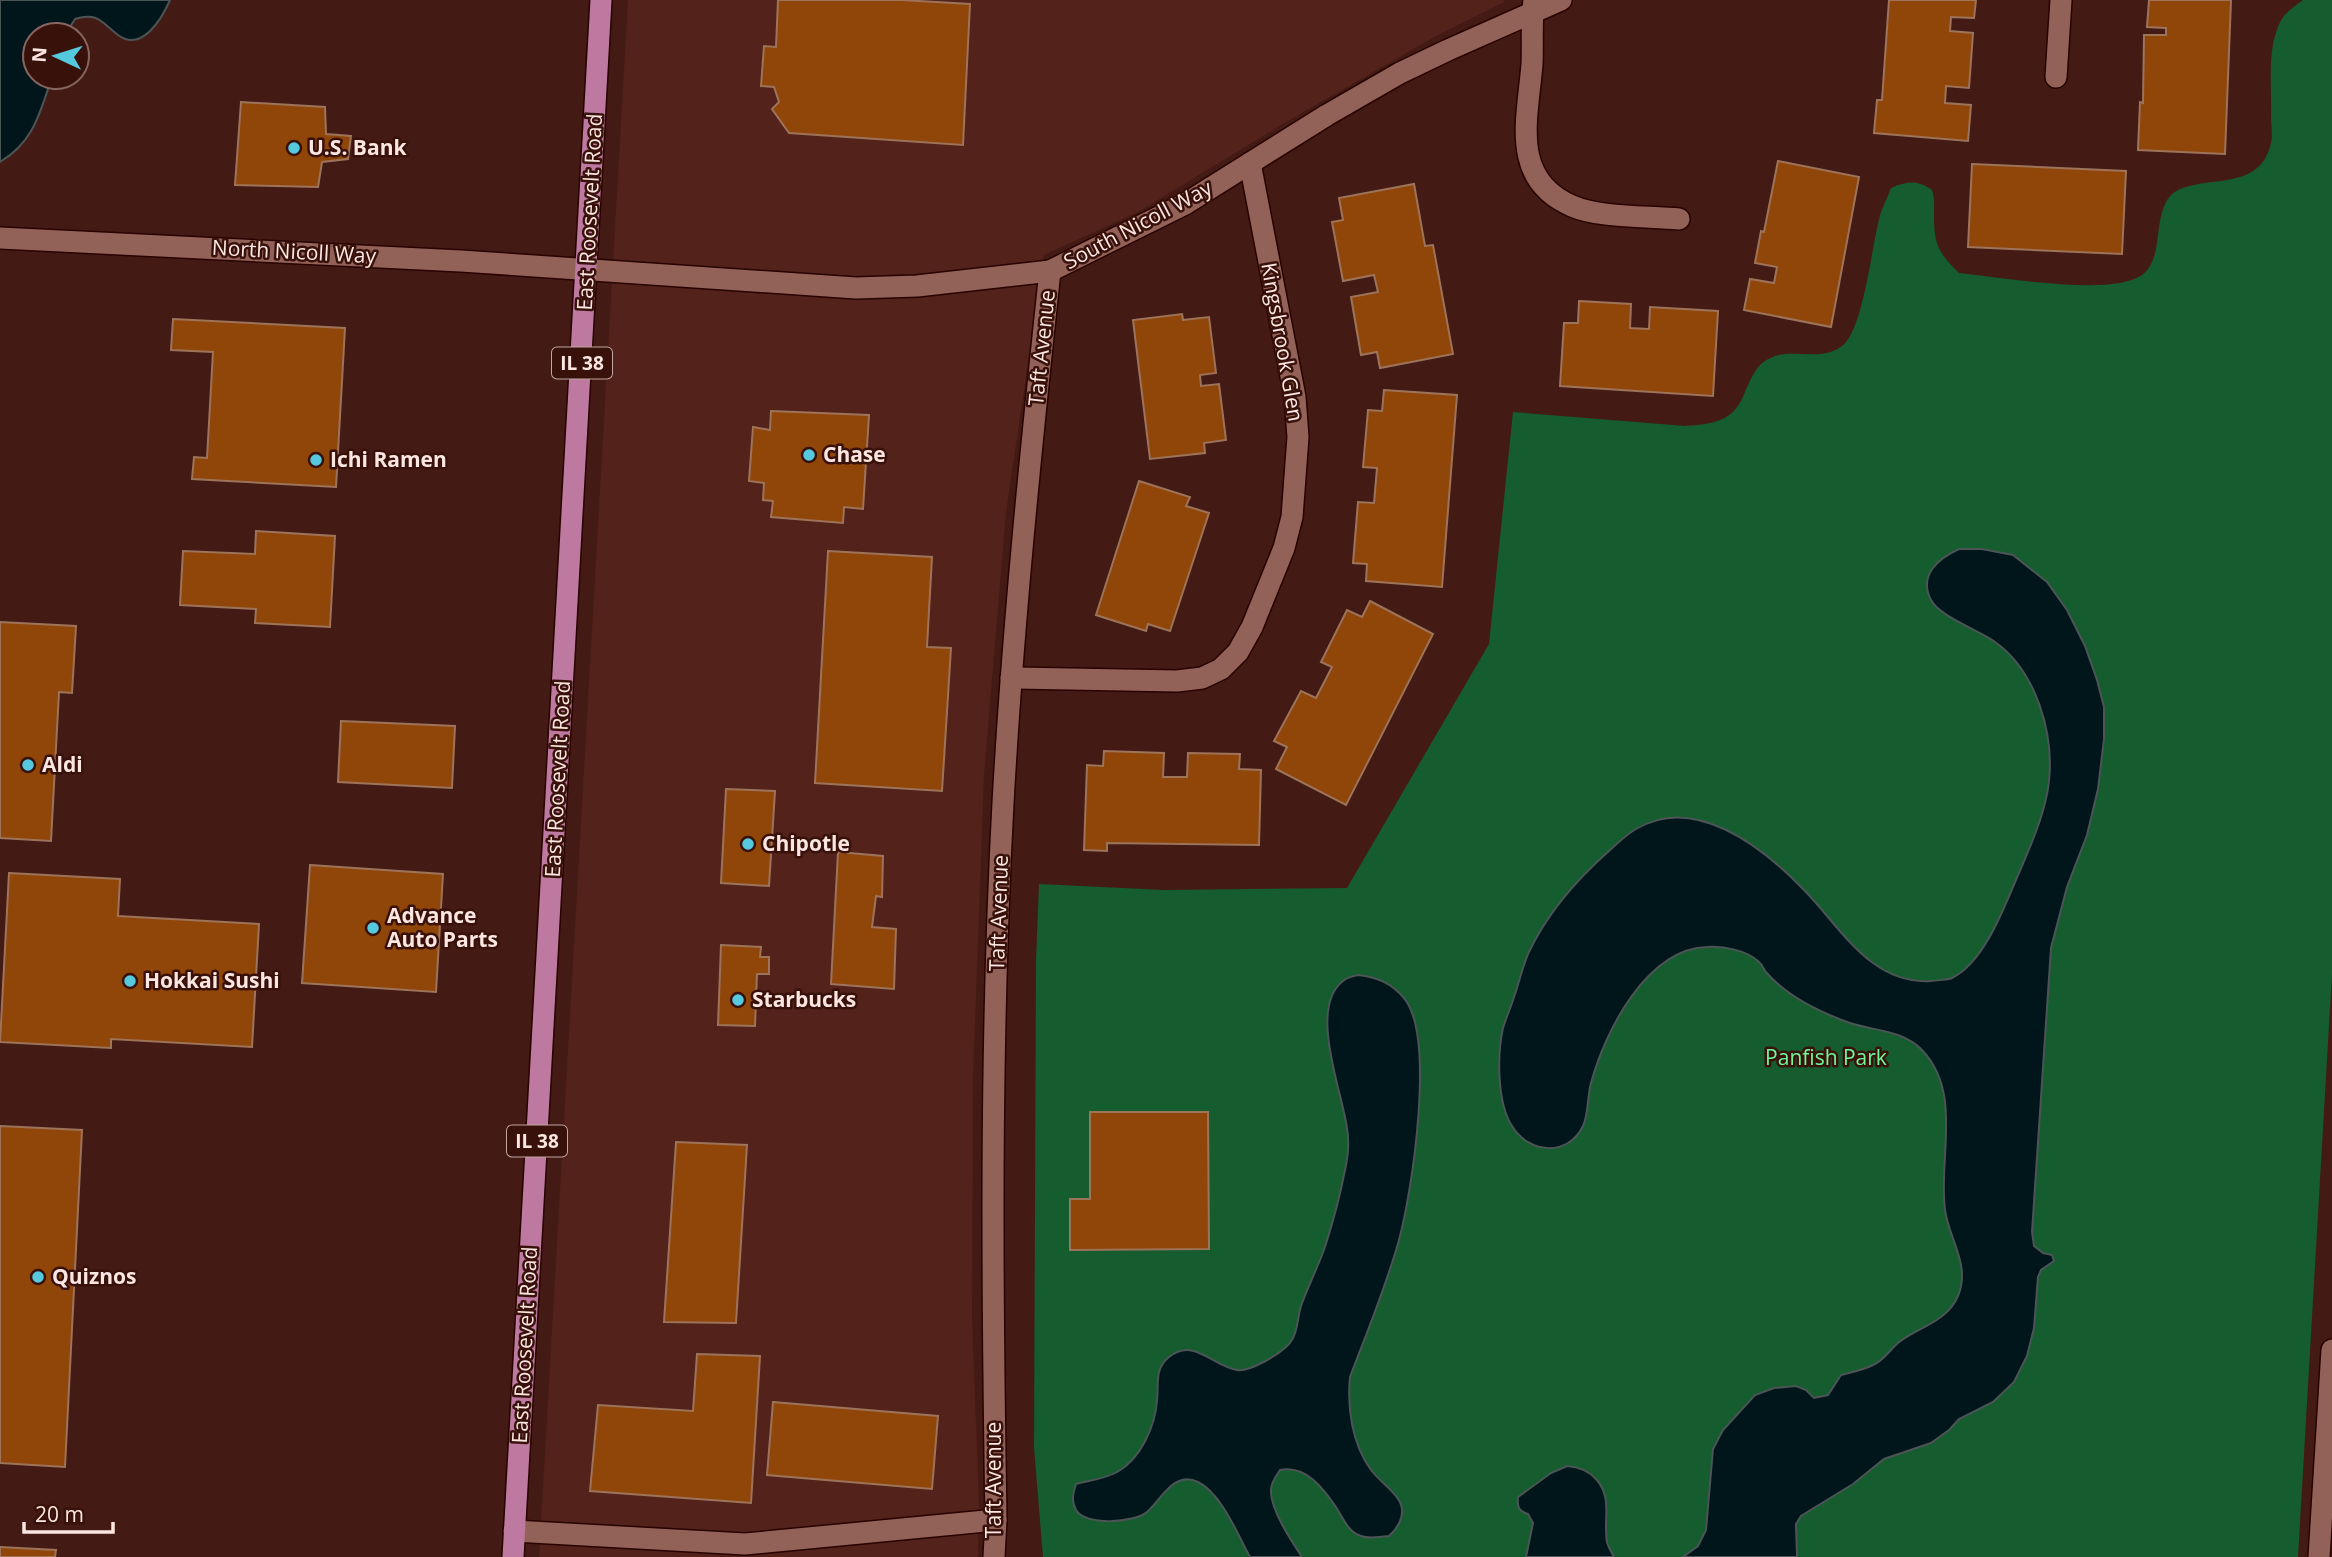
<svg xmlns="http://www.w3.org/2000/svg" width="2332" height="1557" font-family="'Open Sans',sans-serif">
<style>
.built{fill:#53221a}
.green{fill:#155c2f}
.water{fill:#01161a;stroke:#4c5456;stroke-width:2}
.building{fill:#904509;stroke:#9d735a;stroke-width:2}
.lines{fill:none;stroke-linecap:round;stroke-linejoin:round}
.street-casing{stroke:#280301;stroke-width:24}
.primary-casing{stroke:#280301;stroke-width:24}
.street{stroke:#926258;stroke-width:21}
.primary{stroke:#be79a1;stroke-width:21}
.poi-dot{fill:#55cadf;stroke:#39110b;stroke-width:2.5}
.labels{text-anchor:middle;stroke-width:5;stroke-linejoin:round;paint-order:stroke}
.shield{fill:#39110b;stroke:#c2a6a1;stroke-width:2}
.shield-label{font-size:19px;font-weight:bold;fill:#fce6e1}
.poi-label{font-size:21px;font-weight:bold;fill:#fce6e1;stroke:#39110b;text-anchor:start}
.street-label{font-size:21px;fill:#fce6e1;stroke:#39110b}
.park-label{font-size:21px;fill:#6df899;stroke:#39110b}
</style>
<rect width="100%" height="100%" fill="#441b14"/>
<polygon class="built" points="628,0 1505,0 1504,2 1436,36 1286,122 1138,212 1044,255 1006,512 984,775 973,1078 972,1318 979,1503 978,1557 539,1557"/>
<path class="green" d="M 2303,0 L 2332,0 L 2332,974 L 2298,1557 L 1043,1557 L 1034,1447 L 1036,960 L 1039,884 L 1164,890 L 1347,888 L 1489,644 L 1513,412 L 1685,426 C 1713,424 1734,422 1745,392 C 1749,383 1753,372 1761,364 C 1786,342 1816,365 1842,346 C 1864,330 1872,241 1881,212 C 1884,204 1888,196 1891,188 C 1908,181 1917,180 1932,190 C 1935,200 1934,207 1934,218 C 1934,246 1940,254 1959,273 C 2000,277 2111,297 2142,275 C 2152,268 2156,253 2157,242 C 2160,225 2160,199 2178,190 C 2211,175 2260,191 2271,143 C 2273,135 2271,125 2271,116 C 2272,89 2267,53 2278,27 C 2282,15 2293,7 2303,0 Z"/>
<g class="water">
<path d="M 0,0 L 170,0 C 162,18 142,53 118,35 C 101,22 98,12 75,19 L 65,35 L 35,35 L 35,77 L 52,77 C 40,112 34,142 0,162 Z"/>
<path d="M 1959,549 L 1982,549 L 2013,555 L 2047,582 L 2067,610 L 2085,646 L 2097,680 L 2104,707 L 2104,739 L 2098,789 L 2087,835 L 2067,887 L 2051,948 L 2032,1232 L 2034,1246 L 2043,1253 L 2052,1255 L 2054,1261 L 2041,1270 L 2038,1277 L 2034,1328 L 2027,1356 L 2014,1382 L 1993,1402 L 1959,1419 L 1949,1430 L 1931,1443 L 1884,1459 L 1853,1484 L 1801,1516 L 1796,1524 L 1797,1557 L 1683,1557 L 1698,1546 L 1706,1530 L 1713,1449 L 1723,1430 L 1755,1395 L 1774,1388 L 1796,1386 L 1806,1390 L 1814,1398 L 1828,1395 L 1841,1375 C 1852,1372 1863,1370 1873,1365 C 1884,1360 1889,1351 1898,1343 C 1918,1327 1947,1322 1958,1296 C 1971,1265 1949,1240 1945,1210 C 1938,1158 1963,1093 1922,1050 C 1903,1030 1874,1031 1850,1023 C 1819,1012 1786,996 1765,971 C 1763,968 1762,964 1759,962 C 1747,950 1723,946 1707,947 C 1646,949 1605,1032 1591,1083 C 1587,1097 1589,1113 1583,1126 C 1568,1157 1529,1154 1512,1126 C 1497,1103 1497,1055 1503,1028 C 1506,1018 1511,1007 1514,997 C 1519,983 1522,968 1528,954 C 1547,913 1576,880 1610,850 C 1618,843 1627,834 1636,829 C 1694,794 1761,846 1801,887 C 1839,924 1869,985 1931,981 C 1934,981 1950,979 1952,978 C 1987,961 2007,899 2022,866 C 2033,840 2046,810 2049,781 C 2054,733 2036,671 1995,642 C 1978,630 1939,616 1931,600 C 1918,575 1939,558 1959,549 Z"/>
<path d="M 1358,975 C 1377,977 1391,983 1404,998 C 1436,1037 1412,1192 1399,1240 C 1386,1287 1367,1332 1350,1377 C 1347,1408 1352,1444 1371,1470 C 1379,1481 1394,1490 1400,1502 C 1406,1515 1398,1528 1389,1536 C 1381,1537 1369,1539 1361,1536 C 1348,1532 1343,1518 1336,1507 C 1323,1488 1306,1465 1280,1470 C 1276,1476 1271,1482 1271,1490 C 1270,1509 1292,1542 1302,1557 L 1250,1557 C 1238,1535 1221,1493 1198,1482 C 1174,1470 1161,1500 1147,1512 C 1134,1523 1085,1526 1076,1510 C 1071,1501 1073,1493 1076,1484 C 1090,1480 1105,1479 1117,1472 C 1141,1459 1155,1426 1157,1401 C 1159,1384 1154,1369 1169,1357 C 1194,1337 1212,1366 1237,1370 C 1250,1372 1278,1355 1288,1345 C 1298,1335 1297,1319 1301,1306 C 1308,1286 1318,1267 1325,1247 C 1333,1222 1340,1196 1345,1170 C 1348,1157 1349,1140 1347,1128 C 1342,1091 1308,1008 1343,981 C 1346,978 1353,976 1358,975 Z"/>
<path d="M 1567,1466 C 1579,1467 1588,1470 1596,1479 C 1613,1498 1603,1519 1607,1542 C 1608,1547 1612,1553 1614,1557 L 1526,1557 L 1533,1523 L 1528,1514 C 1519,1511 1517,1508 1518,1497 L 1551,1473 Z"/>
</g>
<g class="building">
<polygon points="778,0 902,0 970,4 963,145 789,133 772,109 779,102 774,87 761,86 764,46 776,47"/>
<polygon points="1889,0 1976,0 1974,18 1951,17 1950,31 1973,33 1969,88 1946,86 1945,103 1971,105 1968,141 1874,133 1877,100 1882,100"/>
<polygon points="2149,0 2231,0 2225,154 2138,150 2140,102 2143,103 2144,35 2166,35 2166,28 2147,27"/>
<polygon points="241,102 325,107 326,134 351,136 348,159 322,162 318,187 235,185"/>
<polygon points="1778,161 1859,177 1831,327 1744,310 1750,279 1774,283 1777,267 1755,263 1761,231 1764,232"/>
<polygon points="1972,164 2126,171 2122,254 1968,247"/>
<polygon points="1414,184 1425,246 1433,245 1453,354 1380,368 1377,352 1361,355 1351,297 1378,292 1374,275 1343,281 1332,222 1343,220 1339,198"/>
<polygon points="1579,301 1631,304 1630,328 1649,329 1650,307 1718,311 1713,396 1560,386 1564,323 1578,323"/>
<polygon points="1182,314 1183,320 1209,317 1216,373 1200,375 1201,386 1219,384 1226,440 1204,443 1205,453 1150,459 1133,320"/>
<polygon points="173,319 345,328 336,487 192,479 194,457 207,458 213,352 171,350"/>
<polygon points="1384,390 1457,395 1442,587 1366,581 1367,564 1353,563 1358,502 1374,503 1377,468 1363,467 1368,410 1382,411"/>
<polygon points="771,411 869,415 863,509 844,507 843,523 771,517 773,501 763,500 764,483 749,481 753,427 770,430"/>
<polygon points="1139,481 1190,497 1186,506 1209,513 1170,631 1148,624 1146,631 1096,615"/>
<polygon points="256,531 335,536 330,627 255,623 256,609 180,605 183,551 255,554"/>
<polygon points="828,551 932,557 927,647 951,648 942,791 815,783"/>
<polygon points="1370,601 1433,634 1346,805 1276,769 1287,747 1274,741 1301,691 1316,698 1332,667 1321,662 1347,610 1362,617"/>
<polygon points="0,622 76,626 72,693 59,692 51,841 0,838"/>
<polygon points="341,721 455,726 452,788 338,782"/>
<polygon points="1104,751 1164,753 1163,777 1187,777 1188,753 1240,754 1239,769 1261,770 1259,845 1107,843 1107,851 1084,850 1087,765 1103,766"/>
<polygon points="726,789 775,791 769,886 721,883"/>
<polygon points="838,852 883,856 882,897 876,896 872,927 896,929 894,989 831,984"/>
<polygon points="310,865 443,874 436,992 302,983"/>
<polygon points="9,873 120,879 118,916 259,924 252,1047 111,1039 111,1048 0,1042"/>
<polygon points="721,945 761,947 760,957 769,957 769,974 757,974 755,1026 718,1025"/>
<polygon points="1090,1112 1208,1112 1209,1249 1070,1250 1070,1199 1090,1199"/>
<polygon points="0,1126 82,1130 65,1467 0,1463"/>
<polygon points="676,1142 747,1145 736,1323 664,1322"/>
<polygon points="697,1354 760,1356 751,1503 590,1491 598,1405 693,1411"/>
<polygon points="773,1402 938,1416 932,1489 767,1475"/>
<polygon points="0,1547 56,1550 55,1557 0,1557"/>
</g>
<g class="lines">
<defs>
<g id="street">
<path d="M 1534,0 C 1531,21 1533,43 1532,64 C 1528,117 1509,179 1572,206 C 1599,218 1648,216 1679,219"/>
<polyline points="2056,77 2061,0"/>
<polyline points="0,238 461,261 856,288 917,286 1050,271 1185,204 1327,115 1400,73 1448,50 1561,0"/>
<polyline points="1011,678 1177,681 1202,678 1221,669 1238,652 1252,627 1284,548 1292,517 1298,437 1295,397 1250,163"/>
<polyline points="514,1531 745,1544 996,1520"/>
<path d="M 994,1557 L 996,1520 C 992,1281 990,1042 1003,803 C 1013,625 1031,448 1050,271"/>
<polyline points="2319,1557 2332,1350"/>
</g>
<polyline id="primary" points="513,1557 601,0"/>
</defs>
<use href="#street" class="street-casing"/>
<use href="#primary" class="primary-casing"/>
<use href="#street" class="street"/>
<use href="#primary" class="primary"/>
</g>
<g class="poi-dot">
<circle cx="294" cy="148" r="7"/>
<circle cx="809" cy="455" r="7"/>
<circle cx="316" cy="460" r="7"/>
<circle cx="28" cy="765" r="7"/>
<circle cx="748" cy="844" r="7"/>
<circle cx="373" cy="928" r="7"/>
<circle cx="130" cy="981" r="7"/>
<circle cx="738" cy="1000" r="7"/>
<circle cx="38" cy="1277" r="7"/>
</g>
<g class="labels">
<g class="shield">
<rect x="552" y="347.5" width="60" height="31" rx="5"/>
<rect x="507" y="1125.5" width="60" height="31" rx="5"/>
</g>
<g class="shield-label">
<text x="582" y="370">IL 38</text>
<text x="537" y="1148">IL 38</text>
</g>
<g class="poi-label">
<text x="308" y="155">U.S. Bank</text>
<text x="823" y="462">Chase</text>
<text x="330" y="467">Ichi Ramen</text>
<text x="42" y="772">Aldi</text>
<text x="762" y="851">Chipotle</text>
<text x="387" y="923">Advance<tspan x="387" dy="24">Auto Parts</tspan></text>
<text x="144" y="988">Hokkai Sushi</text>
<text x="752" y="1007">Starbucks</text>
<text x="52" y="1284">Quiznos</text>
</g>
<g class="street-label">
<text transform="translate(590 212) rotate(-87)" y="7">East Roosevelt Road</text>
<text transform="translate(1138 225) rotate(-28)" y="7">South Nicoll Way</text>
<text transform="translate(294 252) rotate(3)" y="7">North Nicoll Way</text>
<text transform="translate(1282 342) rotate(80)" y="7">Kingsbrook Glen</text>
<text transform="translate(1042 348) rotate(-84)" y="7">Taft Avenue</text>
<text transform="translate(558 779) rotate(-87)" y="7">East Roosevelt Road</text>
<text transform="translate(999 913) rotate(-88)" y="7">Taft Avenue</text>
<text transform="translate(525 1345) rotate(-87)" y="7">East Roosevelt Road</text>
<text transform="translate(994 1480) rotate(-90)" y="7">Taft Avenue</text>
</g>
<g class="park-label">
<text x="1826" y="1065">Panfish Park</text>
</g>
</g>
<g transform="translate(56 56) rotate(274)"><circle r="33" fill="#39110b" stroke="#876661" stroke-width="2"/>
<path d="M0-5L12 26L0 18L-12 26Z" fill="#55cadf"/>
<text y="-10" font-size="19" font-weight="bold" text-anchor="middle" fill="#fce6e1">N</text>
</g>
<path d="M24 1522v10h89v-10" fill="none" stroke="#fce6e1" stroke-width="3.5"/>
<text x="35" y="1522" font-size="21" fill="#fce6e1" stroke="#39110b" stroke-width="5" paint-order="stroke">20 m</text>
</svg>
